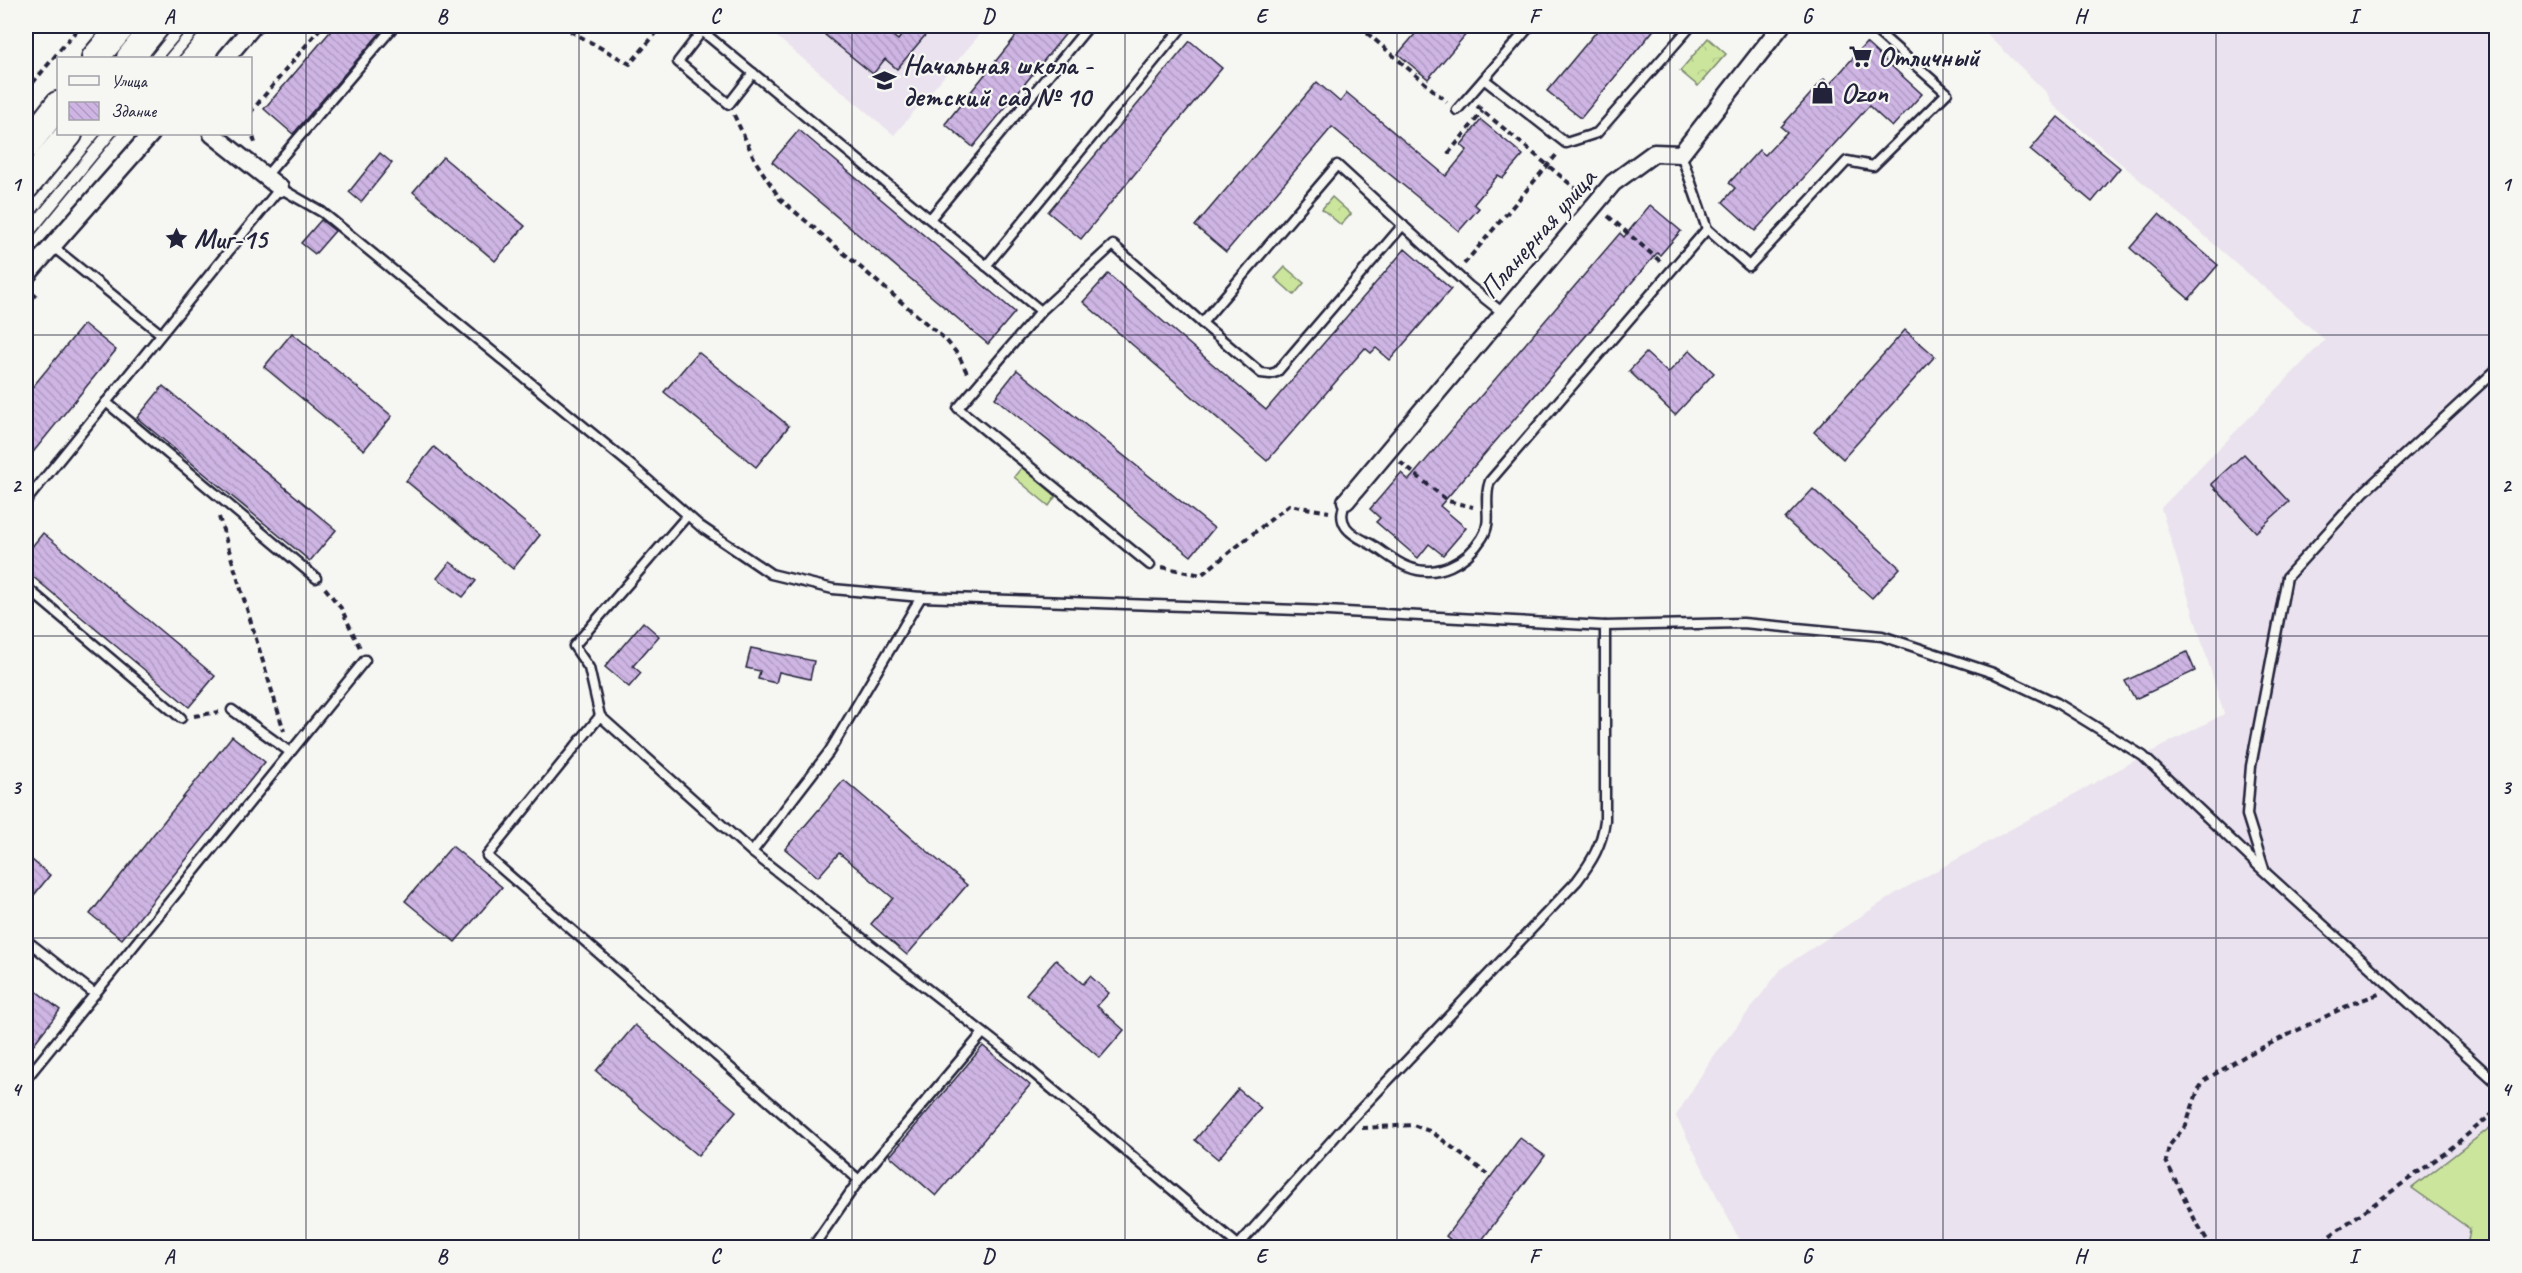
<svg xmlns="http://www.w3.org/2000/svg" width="2522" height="1273" font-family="Caveat,sans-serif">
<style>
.built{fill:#eae2ee}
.grass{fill:#cbe59c;stroke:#76846c;stroke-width:1.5}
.park{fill:url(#park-crowns);stroke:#76846c;stroke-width:1.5}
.building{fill:url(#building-back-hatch);stroke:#22223b;stroke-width:1.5}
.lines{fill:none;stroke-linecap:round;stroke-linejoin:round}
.service-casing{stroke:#22223b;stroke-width:13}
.minor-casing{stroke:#22223b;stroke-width:21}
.primary-casing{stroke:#22223b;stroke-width:30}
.path{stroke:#22223b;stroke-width:4;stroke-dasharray:6 4.5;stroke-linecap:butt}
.service{stroke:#f6f6f2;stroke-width:8}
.minor{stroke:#f6f6f2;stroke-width:16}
.primary{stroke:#f6f6f2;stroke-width:26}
.tram{stroke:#22223b;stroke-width:1.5}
.grid{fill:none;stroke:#22223b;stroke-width:1.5;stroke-opacity:0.55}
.labels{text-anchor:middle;stroke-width:4.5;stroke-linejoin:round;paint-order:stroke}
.poi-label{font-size:28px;font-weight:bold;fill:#22223b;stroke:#f6f6f2;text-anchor:start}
.street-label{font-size:28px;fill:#22223b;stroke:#f6f6f2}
.neatline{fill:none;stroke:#22223b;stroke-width:2}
.grid-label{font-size:20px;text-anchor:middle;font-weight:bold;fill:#22223b}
</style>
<defs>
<pattern id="park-crowns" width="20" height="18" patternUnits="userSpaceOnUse" patternTransform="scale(1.5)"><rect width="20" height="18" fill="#cbe59c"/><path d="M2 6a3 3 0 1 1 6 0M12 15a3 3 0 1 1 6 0" fill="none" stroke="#aec487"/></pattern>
<pattern id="building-back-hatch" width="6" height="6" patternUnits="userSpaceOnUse" patternTransform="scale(1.5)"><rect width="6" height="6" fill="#ceb5e3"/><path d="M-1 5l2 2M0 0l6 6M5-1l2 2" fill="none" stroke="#b19bc4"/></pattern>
</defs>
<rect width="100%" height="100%" fill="#f6f6f2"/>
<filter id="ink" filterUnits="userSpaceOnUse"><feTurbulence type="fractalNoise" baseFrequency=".0167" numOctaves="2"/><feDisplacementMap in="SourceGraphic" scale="12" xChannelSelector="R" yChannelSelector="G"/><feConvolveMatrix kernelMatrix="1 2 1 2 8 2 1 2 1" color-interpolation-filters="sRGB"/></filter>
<g filter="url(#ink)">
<g class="built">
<polygon points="764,26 987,26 894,135"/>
<polygon points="1994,26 2496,26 2496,1247 1743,1247 1676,1116 1710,1061 1782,968 1898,892 2143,756 2224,714 2161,508 2325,340 2052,104 2047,93 1986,33"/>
</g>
<polygon class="grass" points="2496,1123 2496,1247 2467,1247 2470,1229 2412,1188"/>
<g class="park">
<polygon points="1708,38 1726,54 1698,86 1680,71"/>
<polygon points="1332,197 1351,214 1341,225 1322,209"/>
<polygon points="1285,267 1304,283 1294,295 1275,278"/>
<polygon points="1022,467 1056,496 1049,506 1014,477"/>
</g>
<g class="building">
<polygon points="335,26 386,26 293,134 264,109"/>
<polygon points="833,26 880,26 898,40 909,26 933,26 897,69 885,59 873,74 825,35"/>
<polygon points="1024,26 1072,26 973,147 945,124"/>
<polygon points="1422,26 1473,26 1428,79 1398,54"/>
<polygon points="1601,26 1657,26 1581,118 1547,91"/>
<polygon points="1190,41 1222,68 1081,239 1048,212"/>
<polygon points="1866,43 1922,94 1892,127 1869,106 1755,231 1723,202 1735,188 1729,183 1759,150 1765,155 1787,132 1781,127 1824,79 1830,84"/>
<polygon points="1317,82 1340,102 1347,93 1446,176 1467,150 1461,145 1481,120 1523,155 1503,178 1498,175 1474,204 1479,208 1459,231 1332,127 1226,252 1195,226"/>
<polygon points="2058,117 2120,168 2092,202 2030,150"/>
<polygon points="799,130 1015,312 988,344 772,162"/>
<polygon points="380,153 392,163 361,202 349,192"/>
<polygon points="443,157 525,226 495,261 413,192"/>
<polygon points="1650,205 1681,231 1660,255 1657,253 1440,506 1466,528 1443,555 1429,544 1418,558 1376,522 1380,518 1370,509 1401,473 1409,480 1620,233 1624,237"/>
<polygon points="2159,214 2218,265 2189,299 2130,248"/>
<polygon points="321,220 335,231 315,254 301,243"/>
<polygon points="1405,249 1451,289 1390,360 1376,348 1371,353 1365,348 1267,461 1083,302 1108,274 1266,410"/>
<polygon points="84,324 116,350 26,461 26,395"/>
<polygon points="1905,330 1935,356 1843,459 1814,432"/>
<polygon points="292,333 392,416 364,450 264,367"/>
<polygon points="1690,350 1714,373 1675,415 1629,371 1646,353 1668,373"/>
<polygon points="698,352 789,426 756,467 664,392"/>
<polygon points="1017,370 1214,528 1191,556 995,398"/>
<polygon points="163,386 336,530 310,561 137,418"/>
<polygon points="434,447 540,535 513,569 406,481"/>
<polygon points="2244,454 2289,502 2256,532 2211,484"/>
<polygon points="1813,489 1900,568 1872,598 1785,519"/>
<polygon points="43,533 215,676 189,707 26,571 26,554"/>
<polygon points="450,562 476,581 463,597 437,578"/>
<polygon points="643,622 659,636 633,666 641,673 629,687 605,667"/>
<polygon points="751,648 814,661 810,679 779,672 776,683 758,679 760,671 746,668"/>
<polygon points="2187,652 2195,671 2135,699 2125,681"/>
<polygon points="232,736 265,762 122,939 90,914"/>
<polygon points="844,780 967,885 907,955 871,924 893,898 839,853 818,877 785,849"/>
<polygon points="452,846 502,887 455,942 405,901"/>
<polygon points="26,855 50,875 26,905"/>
<polygon points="1056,960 1083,984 1090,976 1109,993 1097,1006 1124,1030 1100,1058 1026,994"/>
<polygon points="26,983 60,1010 26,1054"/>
<polygon points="635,1025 736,1111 698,1156 596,1071"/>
<polygon points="983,1046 1030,1085 936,1196 890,1156"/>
<polygon points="1238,1089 1261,1108 1218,1159 1195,1140"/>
<polygon points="1520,1138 1545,1156 1476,1248 1461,1248 1446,1236"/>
</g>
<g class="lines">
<defs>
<g id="service">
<polyline points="696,26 1041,311"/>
<polyline points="702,31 678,62 729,104 753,73"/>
<polyline points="1485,80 1566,143 1597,133 1691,26"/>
<polyline points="1457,110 1530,26"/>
<polyline points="1681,154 1707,229 1749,266 1847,161 1873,166 1947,93 1871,26"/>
<polyline points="265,177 394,26"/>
<polyline points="930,219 1089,26"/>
<polyline points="52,246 161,334"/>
<polyline points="986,266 1183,26"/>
<polyline points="1202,323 1261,373 1270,374 1277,372 1403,225"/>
<polyline points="106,402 316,578"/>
<path d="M 26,501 L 280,188 L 322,212 L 632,466 L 700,526 L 771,574 L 833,589 L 921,597 L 1327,611 L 1605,626 L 1605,820 C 1602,845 1592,861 1577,881 L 1342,1129 L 1236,1248"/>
<path d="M 1346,501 C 1342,511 1340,518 1346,527 C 1352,536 1368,542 1377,548 C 1386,554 1397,563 1408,567 C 1437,579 1467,562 1482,538 C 1494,520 1482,502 1490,481 L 1707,229"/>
<polyline points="1150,565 958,408 1041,311 1113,245 1202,323 1337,165 1469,286 1503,313"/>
<polyline points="26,587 181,718"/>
<polyline points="921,597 829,752 752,852 1013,1056 1238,1245"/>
<polyline points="1605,626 1743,623 1882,636 1993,673 2057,703 2143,756 2265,872 2496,1082"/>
<polyline points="232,710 290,752"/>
<polyline points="600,716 589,668 574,646 687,516"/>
<polyline points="752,852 600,716 487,856 859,1180 812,1248"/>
<polyline points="2264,869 2247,815 2251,766 2287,577 2364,492 2496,370"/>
<polyline points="26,940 95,994"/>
<polyline points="26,1079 365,660"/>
<polyline points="859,1180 983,1033"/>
</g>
<g id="minor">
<polyline points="226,58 253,26"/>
<polyline points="212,134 280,188"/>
<polyline points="26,276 151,134"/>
<polyline points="1346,501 1613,183 1654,153 1681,154 1781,26"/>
</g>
<g id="primary">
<polyline points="95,58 122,26"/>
<polyline points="130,58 156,26"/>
<polyline points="26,146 58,105"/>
<polyline points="26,186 69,134"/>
</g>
</defs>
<use href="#service" class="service-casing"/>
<use href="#minor" class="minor-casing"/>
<use href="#primary" class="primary-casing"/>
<g class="path">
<polyline points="561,26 630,64 662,26"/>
<polyline points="1359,26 1447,102"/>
<polyline points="26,91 80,26"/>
<polyline points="1477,106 1582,194"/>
<polyline points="250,113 322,26"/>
<polyline points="734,115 756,162 780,199 946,340 959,356 968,375"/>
<polyline points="250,127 256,146"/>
<polyline points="1448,154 1483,111"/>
<polyline points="1608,216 1661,262"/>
<polyline points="1464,264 1558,153"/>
<polyline points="26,307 38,291"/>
<polyline points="1400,462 1448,501 1473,507"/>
<polyline points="219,517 284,731"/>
<polyline points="1162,567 1201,575 1289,505 1329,512"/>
<polyline points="325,588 341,608 360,648"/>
<polyline points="194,716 219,712"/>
<polyline points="1362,1128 1413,1125 1432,1132 1487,1174"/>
<polyline points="2212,1248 2195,1220 2166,1161 2169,1146 2186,1125 2198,1090 2205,1080 2245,1056 2351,1004 2379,994"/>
<polyline points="2313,1248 2445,1153 2496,1111"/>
</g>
<use href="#service" class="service"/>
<use href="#minor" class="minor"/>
<use href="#primary" class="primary"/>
<g class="tram">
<polyline points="163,58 190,26"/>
<polyline points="178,58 205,26"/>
<polyline points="26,226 101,134"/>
<polyline points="26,245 117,134"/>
</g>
</g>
</g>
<path class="grid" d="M 306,26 L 306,1248M 579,26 L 579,1248M 852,26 L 852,1248M 1125,26 L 1125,1248M 1397,26 L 1397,1248M 1670,26 L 1670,1248M 1943,26 L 1943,1248M 2216,26 L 2216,1248M 26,335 L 2496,335M 26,636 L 2496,636M 26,938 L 2496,938"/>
<defs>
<symbol id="supermarket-bare" viewBox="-9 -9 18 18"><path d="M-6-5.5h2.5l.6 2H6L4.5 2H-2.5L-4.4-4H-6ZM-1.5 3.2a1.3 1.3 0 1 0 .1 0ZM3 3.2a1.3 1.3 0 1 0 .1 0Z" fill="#22223b" stroke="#f6f6f2" stroke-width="2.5" paint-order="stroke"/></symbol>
<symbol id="school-bare" viewBox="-9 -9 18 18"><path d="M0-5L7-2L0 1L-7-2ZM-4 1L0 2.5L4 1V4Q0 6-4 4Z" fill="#22223b" stroke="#f6f6f2" stroke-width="2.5" paint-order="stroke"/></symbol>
<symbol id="shop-bare" viewBox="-9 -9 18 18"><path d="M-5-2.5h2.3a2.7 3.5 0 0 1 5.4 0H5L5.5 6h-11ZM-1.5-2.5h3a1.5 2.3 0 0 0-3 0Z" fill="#22223b" stroke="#f6f6f2" stroke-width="2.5" paint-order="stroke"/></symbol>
<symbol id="sight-bare" viewBox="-9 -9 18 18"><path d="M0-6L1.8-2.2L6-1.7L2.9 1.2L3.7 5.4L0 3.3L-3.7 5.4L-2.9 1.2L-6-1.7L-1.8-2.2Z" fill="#22223b" stroke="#f6f6f2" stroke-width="2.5" paint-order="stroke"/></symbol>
</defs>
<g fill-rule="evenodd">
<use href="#supermarket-bare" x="1844" y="40" width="33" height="33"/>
<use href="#school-bare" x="868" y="64" width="33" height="33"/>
<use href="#shop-bare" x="1806" y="76" width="33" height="33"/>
<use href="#sight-bare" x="160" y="222" width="33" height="33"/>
</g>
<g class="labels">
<g class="poi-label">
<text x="1878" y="66">Отличный</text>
<text x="903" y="74">Начальная школа -<tspan x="903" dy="32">детский сад № 10</tspan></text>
<text x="1841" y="102">Ozon</text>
<text x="194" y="248">Миг-15</text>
</g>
<g class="street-label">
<text transform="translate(1537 233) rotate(-49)" y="10">Планерная улица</text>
</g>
</g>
<rect width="2522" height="1273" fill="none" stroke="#f6f6f2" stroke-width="66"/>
<rect x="57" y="57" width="195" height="78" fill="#f6f6f2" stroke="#a1a1a9" stroke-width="1.5"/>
<rect x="69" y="76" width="30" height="9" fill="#f6f6f2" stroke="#a1a1a9" stroke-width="1.5"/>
<text x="111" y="87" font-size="18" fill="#22223b">Улица</text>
<rect x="69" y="102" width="30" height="18" fill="url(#building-back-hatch)" stroke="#a1a1a9" stroke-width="1.5"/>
<text x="111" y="117" font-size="18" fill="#22223b">Здание</text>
<rect x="33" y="33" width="2456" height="1207" class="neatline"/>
<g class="grid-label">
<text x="169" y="23">A</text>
<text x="442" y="23">B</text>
<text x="715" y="23">C</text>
<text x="988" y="23">D</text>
<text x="1261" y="23">E</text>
<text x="1534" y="23">F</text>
<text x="1807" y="23">G</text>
<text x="2080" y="23">H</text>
<text x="2353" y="23">I</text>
<text x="16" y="191">1</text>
<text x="2506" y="191">1</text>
<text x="16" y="492">2</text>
<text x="2506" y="492">2</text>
<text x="16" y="794">3</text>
<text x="2506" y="794">3</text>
<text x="16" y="1096">4</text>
<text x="2506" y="1096">4</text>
<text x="169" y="1263">A</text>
<text x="442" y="1263">B</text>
<text x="715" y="1263">C</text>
<text x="988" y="1263">D</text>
<text x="1261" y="1263">E</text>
<text x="1534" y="1263">F</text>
<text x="1807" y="1263">G</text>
<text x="2080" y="1263">H</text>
<text x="2353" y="1263">I</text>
</g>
</svg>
